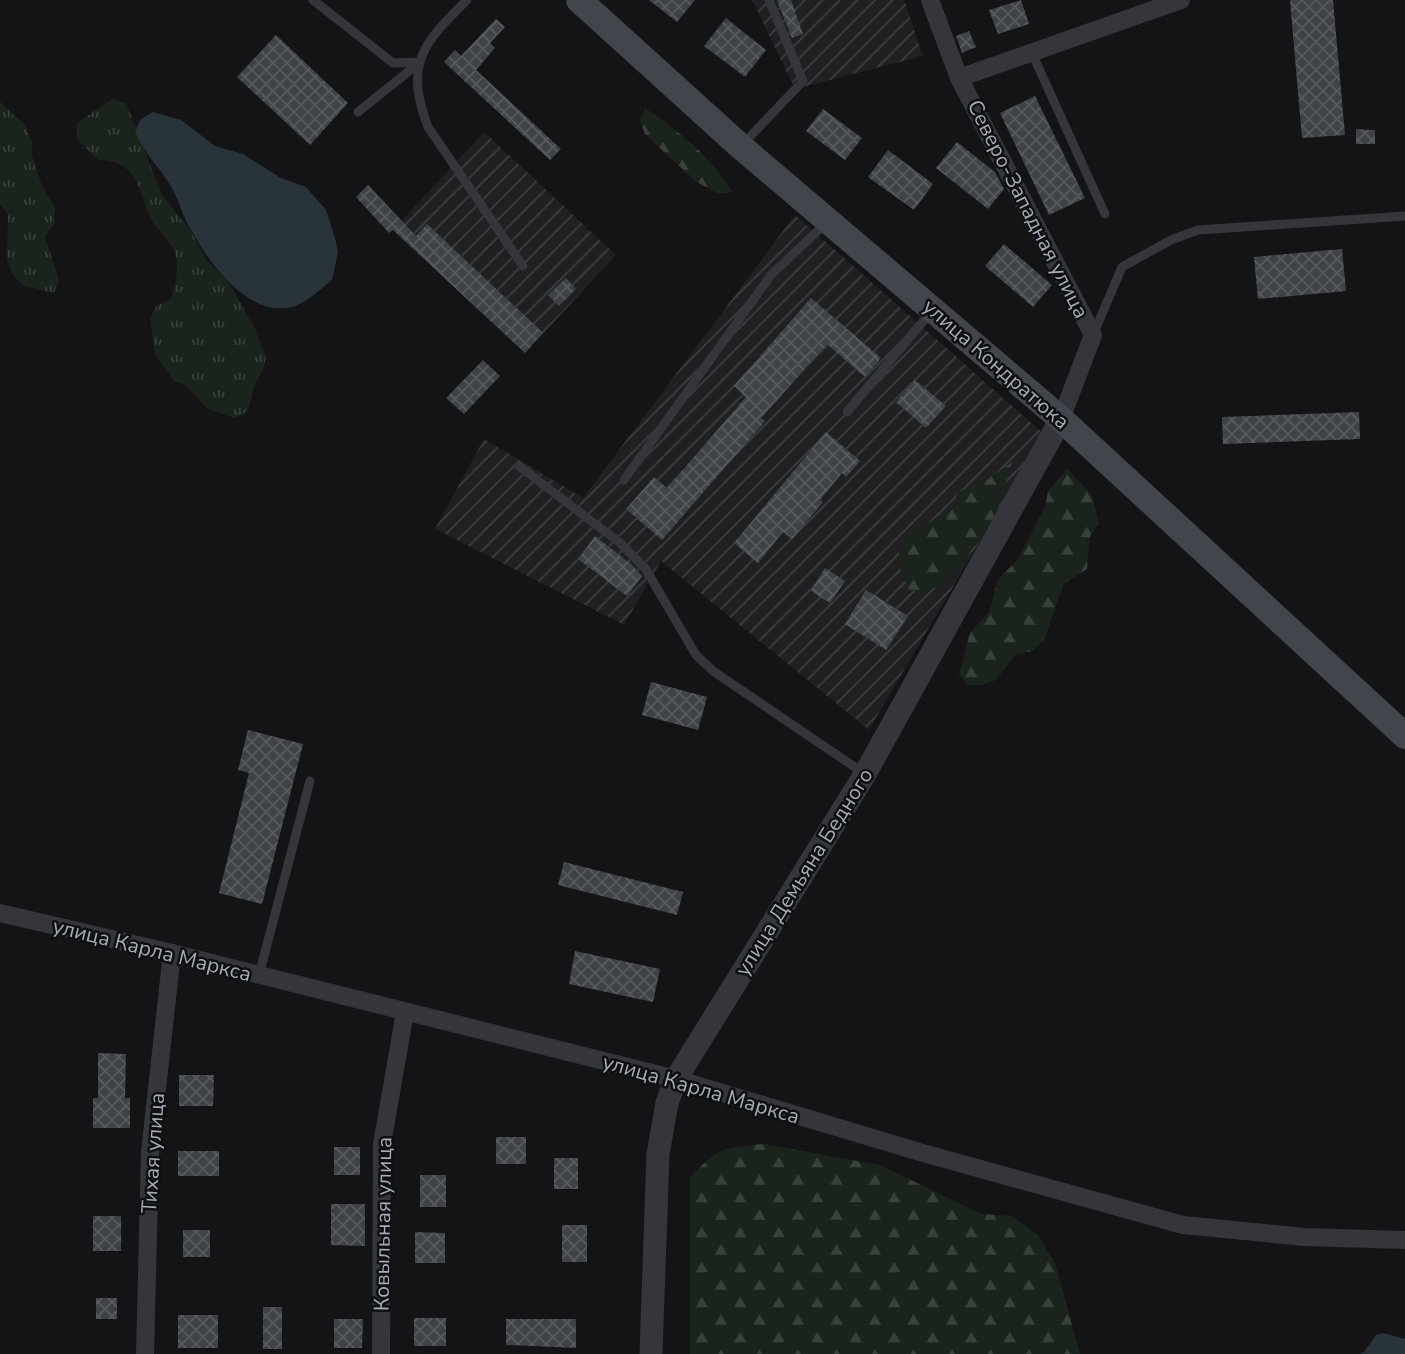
<svg xmlns="http://www.w3.org/2000/svg" width="1405" height="1354" font-family="'Nunito Sans',sans-serif">
<style>
.industrial{fill:url(#industrial-furrows)}
.grass{fill:url(#grass-tufts)}
.forest{fill:url(#forest-firs)}
.water{fill:#29343a}
.building{fill:url(#building-cross-hatch)}
.lines{fill:none;stroke-linecap:round;stroke-linejoin:round}
.service{stroke:#34363b;stroke-width:9}
.minor{stroke:#34363b;stroke-width:18}
.tertiary{stroke:#34363b;stroke-width:23}
.secondary{stroke:#42454b;stroke-width:26}
.labels{text-anchor:middle;stroke-width:5;stroke-linejoin:round;paint-order:stroke}
.street-label{font-size:21px;fill:#a4acb7;stroke:#0f0f11}
</style>
<defs>
<pattern id="industrial-furrows" width="10" height="10" patternUnits="userSpaceOnUse" patternTransform="scale(1.75)"><rect width="10" height="10" fill="#202023"/><path d="M-1 1l2-2M0 10L10 0M9 11l2-2" fill="none" stroke="#3d3e41"/></pattern>
<pattern id="grass-tufts" width="24" height="20" patternUnits="userSpaceOnUse" patternTransform="scale(1.75)"><rect width="24" height="20" fill="#1b241c"/><path d="M3 7l-1-3M5 7V3M7 7l1-3M15 17l-1-3M17 17v-4M19 17l1-3" fill="none" stroke="#39413b"/></pattern>
<pattern id="forest-firs" width="22" height="20" patternUnits="userSpaceOnUse" patternTransform="scale(1.75)"><rect width="22" height="20" fill="#1b241c"/><path d="M5 1l3.5 6h-7zM16 11l3.5 6h-7z" fill="#39413b"/></pattern>
<pattern id="building-cross-hatch" width="8" height="8" patternUnits="userSpaceOnUse" patternTransform="scale(1.75)"><rect width="8" height="8" fill="#3f4246"/><path d="M0 0l8 8M0 8l8-8" fill="none" stroke="#585b5e"/></pattern>
</defs>
<rect width="100%" height="100%" fill="#141416"/>
<g class="industrial">
<polygon points="752,0 904,0 923,56 795,89"/>
<polygon points="484,132 616,255 525,353 393,230"/>
<polygon points="795,215 1043,433 869,730 661,561 624,625 435,529 484,439 583,498"/>
</g>
<g class="grass">
<path d="M 112,99 L 126,103 L 162,195 L 190,230 L 206,260 L 227,280 L 255,328 L 266,357 L 263,370 L 255,383 L 248,411 L 235,418 L 208,409 L 186,386 L 173,380 L 155,354 L 150,318 L 157,305 L 171,299 C 176,286 180,263 174,250 C 168,237 154,228 149,215 C 138,187 135,159 98,160 L 77,139 L 77,123 Z"/>
<polygon points="0,102 26,126 32,142 32,156 41,183 55,208 54,224 45,236 59,281 54,293 24,286 12,274 7,259 8,214 0,204"/>
</g>
<g class="forest">
<path d="M 645,108 C 684,135 706,153 733,192 L 719,194 L 695,181 L 645,134 L 640,120 Z"/>
<polygon points="1012,462 996,515 961,565 939,586 924,592 909,590 899,566 899,551 906,538 952,507 958,492 985,481"/>
<polygon points="1067,469 1092,495 1099,524 1090,536 1087,569 1064,583 1044,640 1032,651 1015,655 996,680 981,685 968,685 959,674 970,633 990,611 997,581 1017,560 1045,507 1048,491"/>
<path d="M 764,1144 L 880,1165 L 981,1214 L 1011,1216 L 1038,1235 L 1055,1263 L 1080,1354 L 690,1354 L 690,1178 C 716,1148 725,1147 764,1144 Z"/>
</g>
<g class="water">
<path d="M 153,112 L 181,120 L 215,146 L 243,154 L 281,178 L 306,187 L 326,210 L 335,238 L 338,252 L 332,280 C 319,290 303,307 286,308 C 245,313 209,262 191,230 C 183,218 180,203 173,190 C 162,170 144,154 135,131 L 141,119 Z"/>
<polygon points="1383,1333 1405,1339 1405,1354 1360,1354 1364,1352 1376,1335"/>
</g>
<g class="building">
<polygon points="649,0 695,0 677,22"/>
<polygon points="777,0 791,0 803,34 792,38"/>
<polygon points="1021,0 1029,24 998,34 989,10"/>
<polygon points="1290,0 1333,0 1345,135 1302,138"/>
<polygon points="726,18 766,50 745,77 704,46"/>
<polygon points="496,19 505,27 490,43 495,48 476,70 561,149 550,160 444,62 455,50 461,56"/>
<polygon points="969,31 976,47 962,53 956,36"/>
<polygon points="276,35 348,103 310,145 237,77"/>
<polygon points="1035,96 1085,198 1049,215 1000,113"/>
<polygon points="823,109 862,138 845,160 806,131"/>
<polygon points="1356,129 1375,130 1375,144 1356,144"/>
<polygon points="957,142 995,172 1004,189 988,209 936,168"/>
<polygon points="888,150 933,184 914,210 868,177"/>
<polygon points="368,185 416,236 427,224 543,333 525,353 393,230 389,233 356,197"/>
<polygon points="1004,244 1052,285 1033,307 985,266"/>
<polygon points="1342,249 1346,291 1258,299 1254,257"/>
<polygon points="566,278 576,289 559,306 548,295"/>
<polygon points="811,298 881,358 865,377 827,344 761,418 765,421 662,540 626,509 654,477 667,488 746,397 734,386"/>
<polygon points="483,360 500,376 464,414 446,398"/>
<polygon points="915,380 946,406 926,428 896,402"/>
<polygon points="1359,412 1360,439 1223,444 1222,417"/>
<polygon points="826,432 860,461 846,477 842,473 820,500 823,502 792,539 783,532 758,563 734,543"/>
<polygon points="595,536 631,564 642,576 627,596 578,559"/>
<polygon points="825,568 845,581 830,603 811,591"/>
<polygon points="866,590 908,616 886,650 845,624"/>
<polygon points="651,682 707,697 698,730 642,715"/>
<polygon points="248,730 303,744 262,904 219,893 249,773 238,770"/>
<polygon points="564,862 683,892 677,915 558,885"/>
<polygon points="575,951 660,969 653,1002 569,984"/>
<polygon points="98,1053 126,1054 125,1098 130,1098 130,1128 93,1128 93,1098 98,1098"/>
<polygon points="179,1075 214,1075 213,1106 179,1106"/>
<rect x="496" y="1137" width="30" height="27"/>
<rect x="334" y="1147" width="26" height="28"/>
<rect x="178" y="1151" width="41" height="25"/>
<rect x="554" y="1158" width="24" height="31"/>
<rect x="420" y="1175" width="26" height="32"/>
<polygon points="331,1204 365,1204 365,1246 331,1245"/>
<rect x="93" y="1216" width="28" height="35"/>
<rect x="562" y="1225" width="25" height="37"/>
<rect x="183" y="1230" width="27" height="27"/>
<polygon points="415,1232 445,1233 445,1263 415,1263"/>
<rect x="96" y="1298" width="21" height="21"/>
<rect x="263" y="1307" width="19" height="42"/>
<rect x="178" y="1315" width="40" height="33"/>
<rect x="414" y="1318" width="32" height="28"/>
<polygon points="334,1319 363,1319 362,1348 334,1348"/>
<polygon points="506,1319 576,1319 576,1348 506,1345"/>
</g>
<g class="lines">
<g class="service">
<polyline points="313,0 393,63 420,62"/>
<path d="M 467,0 C 423,43 404,64 428,127 L 523,266"/>
<polyline points="1031,51 1105,214"/>
<polyline points="358,112 419,63"/>
<polyline points="742,145 803,81 769,0"/>
<polyline points="1093,335 1122,267 1171,240 1198,230 1405,216"/>
<polyline points="847,412 931,312"/>
<polyline points="519,466 620,543 645,568 696,655 713,671 865,774"/>
<polyline points="624,480 771,275 826,223"/>
<polyline points="259,975 310,781"/>
</g>
<g class="minor">
<polyline points="930,0 959,78 1093,335 1061,419"/>
<polyline points="959,78 1181,0"/>
<polyline points="0,913 172,953 676,1079 923,1153 1183,1225 1304,1237 1405,1240"/>
<polyline points="145,1354 150,1152 172,953"/>
<polyline points="381,1354 382,1144 405,1012"/>
</g>
<polyline class="tertiary" points="651,1354 658,1154 667,1103 676,1079 865,774 1061,419"/>
<polyline class="secondary" points="579,0 740,146 1061,419 1405,736"/>
</g>
<g class="labels">
<g class="street-label">
<text transform="translate(1028 209) rotate(63)" y="7">Северо-Западная улица</text>
<text transform="translate(996 364) rotate(41)" y="7">улица Кондратюка</text>
<text transform="translate(804 872) rotate(-58)" y="7">улица Демьяна Бедного</text>
<text transform="translate(152 950) rotate(14)" y="7">улица Карла Маркса</text>
<text transform="translate(701 1089) rotate(16)" y="7">улица Карла Маркса</text>
<text transform="translate(153 1153) rotate(-86)" y="7">Тихая улица</text>
<text transform="translate(383 1224) rotate(-89)" y="7">Ковыльная улица</text>
</g>
</g>
</svg>
